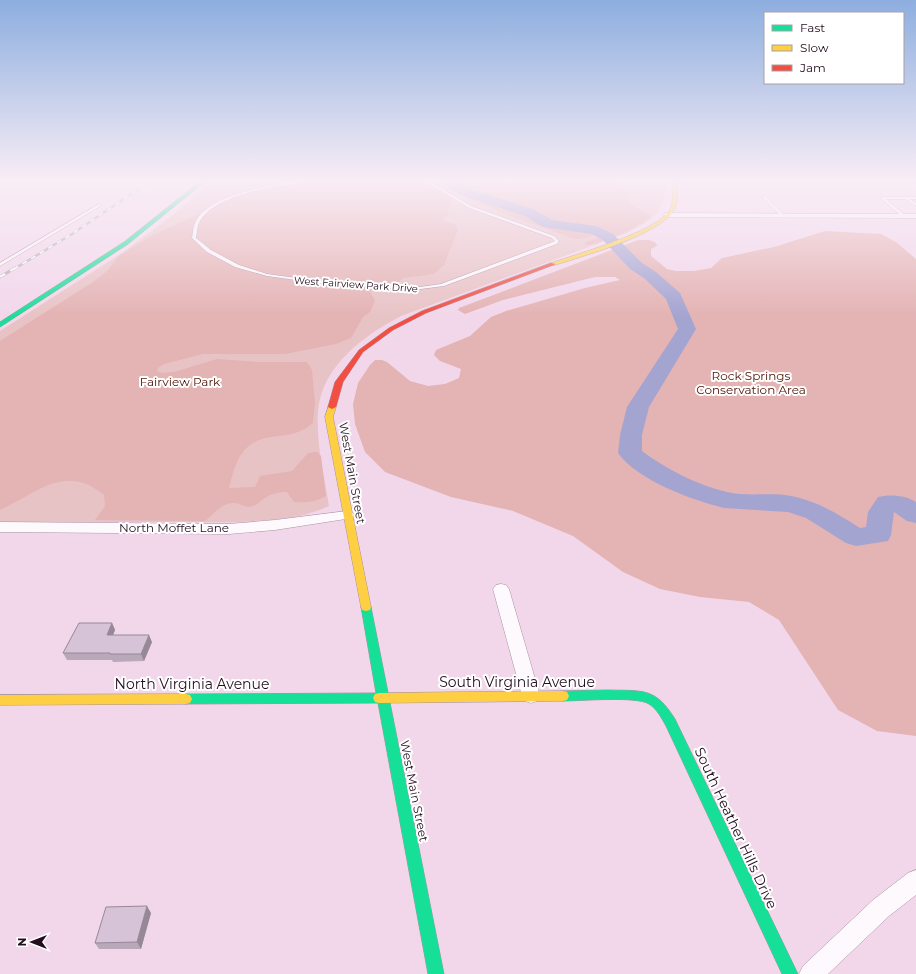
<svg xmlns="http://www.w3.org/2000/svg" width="916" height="974" font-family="Montserrat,sans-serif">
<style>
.green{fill:#e8c3c5}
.forest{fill:#e4b3b3}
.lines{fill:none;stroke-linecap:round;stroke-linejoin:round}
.river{fill:#a4a4d1;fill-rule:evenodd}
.lane-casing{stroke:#a892a3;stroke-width:1}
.street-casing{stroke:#a892a3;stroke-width:1}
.fast-casing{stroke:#a892a3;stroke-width:1}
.slow-casing{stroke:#a892a3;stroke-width:1}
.jam-casing{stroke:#a892a3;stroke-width:1}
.lane{fill:#fdf9fc;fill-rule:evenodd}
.street{fill:#fdf9fc;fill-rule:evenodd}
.fast{fill:#16e098;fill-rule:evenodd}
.slow{fill:#ffcf43;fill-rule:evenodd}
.jam{fill:#f24e42;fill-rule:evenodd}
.rail-far1-casing{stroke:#b7b1b6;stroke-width:2.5}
.rail-casing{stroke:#b7b1b6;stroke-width:3}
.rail-far1{stroke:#fff;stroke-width:1.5;stroke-dasharray:5;stroke-linecap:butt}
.rail{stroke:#fff;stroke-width:2;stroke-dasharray:6;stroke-linecap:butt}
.wall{fill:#b9a8b9}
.shaded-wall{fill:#968896}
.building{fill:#d7c3d7;stroke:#968896}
.labels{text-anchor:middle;stroke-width:4;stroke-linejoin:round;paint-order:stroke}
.far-street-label{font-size:10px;fill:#230e1f;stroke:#fff}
.park-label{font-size:12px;fill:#4d1204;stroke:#fff}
.street-label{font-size:12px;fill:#230e1f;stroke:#fff}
.near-street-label{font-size:14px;fill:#230e1f;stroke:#fff}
</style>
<rect width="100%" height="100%" fill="#f2d7eb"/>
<path class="green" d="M 214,180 L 666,180 C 664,214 655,218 627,233 L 401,316 C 365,335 321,366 318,412 C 316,443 324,475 329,506 C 290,526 212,522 167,522 C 112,522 56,522 0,522 L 0,331 L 122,253 L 174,214 Z"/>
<g class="forest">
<path d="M 291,180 L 420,180 L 452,199 L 452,203 L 447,211 L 450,215 L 444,217 L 443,221 L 455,224 L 458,230 L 444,265 L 434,274 L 403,278 L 396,284 L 373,288 L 370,291 L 375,301 L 370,312 L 363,317 L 351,338 L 336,344 L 285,354 L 203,354 L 164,364 L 158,368 L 157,371 L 162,373 L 174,372 L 217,359 L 259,362 L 307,362 L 312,370 L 315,403 L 313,423 C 303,432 293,434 279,436 C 243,439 237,456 229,488 L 255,487 L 260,476 L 292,471 L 308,453 L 317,452 L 321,456 L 326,496 C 316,502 306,503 294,502 L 287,492 C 277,492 269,494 261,501 C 258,503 256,505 253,506 C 246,509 240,502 233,503 C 219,504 215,514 205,521 L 95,520 L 105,506 L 104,495 C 66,463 38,492 0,510 L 0,341 L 93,282 L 107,271 L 119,256 L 149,237 L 233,198 Z"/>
<path d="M 440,180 L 623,180 L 622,187 L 632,195 L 630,202 L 633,206 L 651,216 C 644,225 599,245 587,245 L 585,244 L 586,242 L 600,237 L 595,235 L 581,239 L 574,239 C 536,223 469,206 440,180 Z"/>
<polygon points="825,231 881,234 896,242 916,259 916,736 877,731 838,710 779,620 749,602 700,597 660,589 623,572 573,536 513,511 451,497 385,472 365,452 355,424 353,404 358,383 370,365 375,360 382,360 387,362 410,381 428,386 445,384 459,378 461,369 440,361 434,355 436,350 470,336 491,317 506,311 585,288 620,280 615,277 595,277 503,300 465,314 458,310 459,308 638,240 650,240 656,243 657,246 651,249 651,256 667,269 676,271 694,271 711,268 722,258 774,247"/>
</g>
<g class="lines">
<path class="river" d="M 443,180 L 455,180 L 471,189 L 535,210 L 552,220 L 596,226 L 613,234 L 642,263 L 656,272 L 680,293 L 696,329 L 649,407 L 642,435 L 642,451 C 666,469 697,485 727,492 C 748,497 770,492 791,496 C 817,501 838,514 860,528 L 866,527 L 868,512 L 878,497 C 889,494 906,495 916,502 L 916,523 L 907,521 L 894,512 L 891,535 L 888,541 L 856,546 L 846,543 L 806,518 L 788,512 L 724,508 C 692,500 637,480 618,453 L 620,435 L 627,407 L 678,329 L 666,299 L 644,278 L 630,269 L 603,240 L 592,234 L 543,227 L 525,216 L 461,195 L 445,185 Z"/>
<defs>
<g id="lane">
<path d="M 300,180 L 308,180 C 299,184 287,185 278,186 C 254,191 211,199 199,223 C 197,227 197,233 196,238 L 211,250 L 239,265 L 267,274 L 318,281 L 413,288 L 441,284 L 555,241 L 552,238 L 469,208 L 423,180 L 428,180 L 471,206 L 554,236 L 559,241 L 557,244 L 444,286 L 413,290 L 318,283 L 267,276 L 235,267 L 207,252 L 192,238 C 193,233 193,227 195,223 C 208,193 271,186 300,180 Z"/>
<polygon points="763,196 765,196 784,215 784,217 782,217 763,198"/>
<polygon points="882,197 916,197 916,199 910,199 916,203 916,206 905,199 886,199 906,216 903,217 881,199 881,197"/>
<polygon points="99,204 102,205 0,266 0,263"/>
</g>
<g id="street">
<polygon points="665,213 916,214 916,218 668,217 664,215"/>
<polygon points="347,511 352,512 354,515 352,518 275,530 229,534 0,532 0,522 229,524 275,520"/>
<polygon points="501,584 506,585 509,589 540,696 537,701 531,703 525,701 522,696 493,589 496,585"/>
<polygon points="916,870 916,895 889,916 828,974 799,974 803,966 873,900 908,873"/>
</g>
<g id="fast">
<polygon points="202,180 207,180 128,244 0,327 0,322 124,242"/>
<polygon points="366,603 370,604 371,607 444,974 428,974 378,703 186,704 182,703 180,699 182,695 186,694 376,693 361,607 362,604"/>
<path d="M 608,690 C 643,691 655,687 675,719 L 798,974 L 782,974 L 666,726 C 662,719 657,709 649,704 C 637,696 580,701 563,701 L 559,700 L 557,696 L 559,692 L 563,691 Z"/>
</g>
<g id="slow">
<path d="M 673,180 L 677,180 C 677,190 679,201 674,210 C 660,235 583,256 555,265 L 551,265 L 551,263 C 577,254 655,232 669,211 C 674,202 673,190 673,180 Z"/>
<polygon points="329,405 332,405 336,407 333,417 371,607 370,610 366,611 362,610 361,607 325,417"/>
<polygon points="563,691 567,692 569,696 567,700 563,701 379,703 375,702 373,698 375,694 379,693"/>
<polygon points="186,694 190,695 192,699 190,703 186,704 0,705 0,695"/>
</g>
<polygon id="jam" points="551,263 556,264 426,313 393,330 363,352 343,382 336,407 332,409 328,407 335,382 359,350 389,328 422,311"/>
</defs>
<use href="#lane" class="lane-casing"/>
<use href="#street" class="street-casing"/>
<use href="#fast" class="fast-casing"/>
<use href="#slow" class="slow-casing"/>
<use href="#jam" class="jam-casing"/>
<use href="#lane" class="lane"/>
<use href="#street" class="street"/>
<use href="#fast" class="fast"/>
<use href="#slow" class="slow"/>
<use href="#jam" class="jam"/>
<defs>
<polyline id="rail-far1" points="14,269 72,234 152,180"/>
<polyline id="rail" points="0,277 15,268"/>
</defs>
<use href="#rail-far1" class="rail-far1-casing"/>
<use href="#rail" class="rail-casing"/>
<use href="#rail-far1" class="rail-far1"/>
<use href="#rail" class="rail"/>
</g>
<g class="wall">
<polygon points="112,623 115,630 113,635 152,642 144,661 113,662 112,660 67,660 63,653"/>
<polygon points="151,913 141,949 99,949 95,943"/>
</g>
<g class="shaded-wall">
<polygon points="112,623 115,630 110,642 107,635"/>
<polygon points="149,635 152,642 144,661 141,654"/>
<polygon points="147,906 151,913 141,949 137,942"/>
</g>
<g class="building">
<polygon points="79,623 112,623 107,635 149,635 141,654 110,654 110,653 63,653"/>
<polygon points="147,906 137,942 95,943 106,907"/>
</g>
<linearGradient id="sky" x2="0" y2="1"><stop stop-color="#8daedf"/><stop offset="0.57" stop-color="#f9edf6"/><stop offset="1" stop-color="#f9edf6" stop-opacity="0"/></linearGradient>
<rect width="916" height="317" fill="url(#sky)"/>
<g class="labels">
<g class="far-street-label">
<text transform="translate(356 284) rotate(4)" y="4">West Fairview Park Drive</text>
</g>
<g class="park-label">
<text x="751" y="380">Rock Springs<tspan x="751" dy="14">Conservation Area</tspan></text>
<text x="180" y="386">Fairview Park</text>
</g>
<g class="street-label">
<text transform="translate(352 473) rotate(80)" y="4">West Main Street</text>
<text x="174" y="532">North Moffet Lane</text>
<text transform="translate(414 791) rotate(79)" y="4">West Main Street</text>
</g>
<g class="near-street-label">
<text x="517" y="687">South Virginia Avenue</text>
<text x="192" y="689">North Virginia Avenue</text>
<text transform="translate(736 828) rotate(65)" y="5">South Heather Hills Drive</text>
</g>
</g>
<rect x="764" y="12" width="140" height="72" fill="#ffffff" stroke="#a79fa5"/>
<rect x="772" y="25" width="20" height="6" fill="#16e098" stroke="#a79fa5"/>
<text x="800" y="32" font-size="12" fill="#230e1f">Fast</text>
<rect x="772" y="45" width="20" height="6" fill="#ffcf43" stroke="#a79fa5"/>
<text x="800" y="52" font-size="12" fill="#230e1f">Slow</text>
<rect x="772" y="65" width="20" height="6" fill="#f24e42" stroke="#a79fa5"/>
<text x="800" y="72" font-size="12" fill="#230e1f">Jam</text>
<g transform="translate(32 942) rotate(270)" stroke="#ffffff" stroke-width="3" paint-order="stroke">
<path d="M0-3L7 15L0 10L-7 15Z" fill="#230e1f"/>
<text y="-6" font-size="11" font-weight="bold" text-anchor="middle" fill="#230e1f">N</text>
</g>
</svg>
